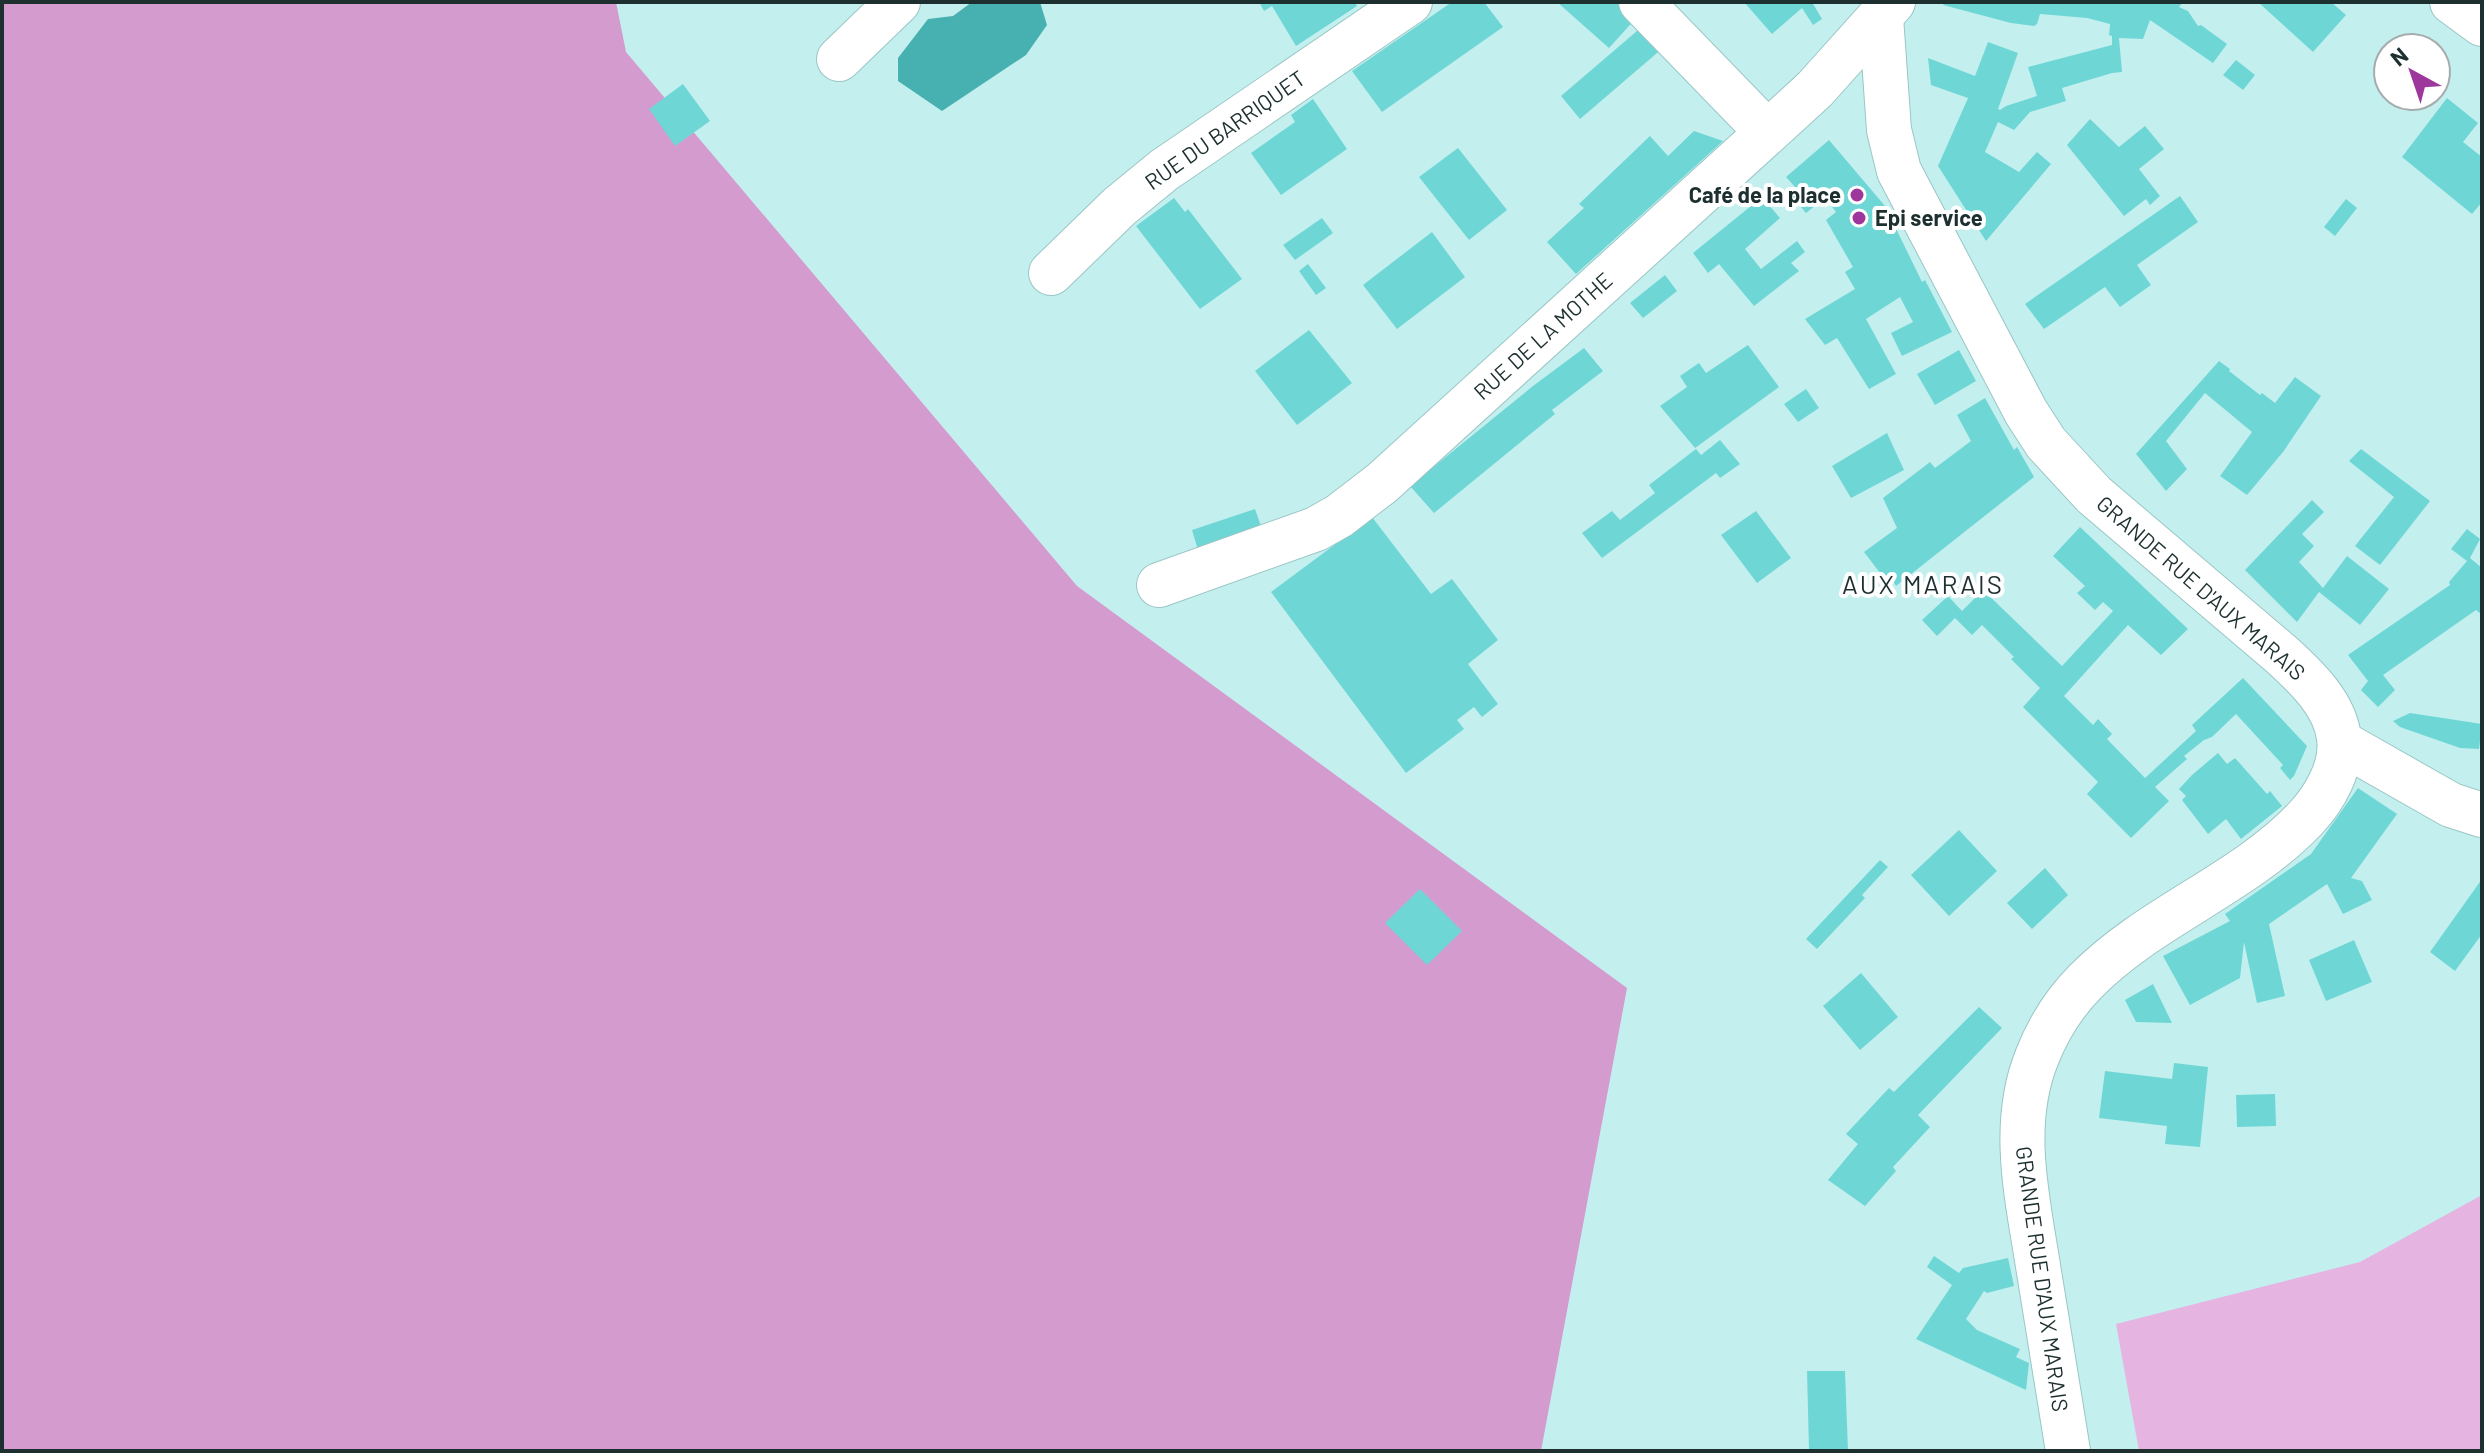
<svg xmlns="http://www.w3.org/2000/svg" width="2484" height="1453" font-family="Barlow,sans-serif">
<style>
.green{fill:#e5b4e1}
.forest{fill:#d49bcf}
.water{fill:#47b0b0}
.building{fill:#6fd6d6}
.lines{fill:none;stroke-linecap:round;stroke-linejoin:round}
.minor-casing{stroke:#9ac6c5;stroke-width:46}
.minor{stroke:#fff;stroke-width:44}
.poi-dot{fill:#9e379b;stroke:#fff;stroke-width:3}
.labels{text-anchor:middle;stroke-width:8;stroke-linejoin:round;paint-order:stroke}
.street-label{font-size:22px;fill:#1d2f2f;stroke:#fff}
.poi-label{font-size:22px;font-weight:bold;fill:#1d2f2f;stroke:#fff;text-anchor:end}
.quarter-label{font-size:26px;letter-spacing:2px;fill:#1d2f2f;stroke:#fff}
</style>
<rect width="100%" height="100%" fill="#c3f0ef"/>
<polygon class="green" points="2482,1195 2482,1451 2139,1451 2116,1324 2360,1262"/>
<polygon class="forest" points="2,2 616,2 626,52 1077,586 1627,988 1541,1451 2,1451"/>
<polygon class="water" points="972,2 1040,2 1047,25 1026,55 942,111 898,81 898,58 928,19 953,16"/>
<g class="building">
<polygon points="1259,2 1355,2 1357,6 1296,46 1272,6 1264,11"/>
<polygon points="1452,2 1484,2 1503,27 1382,112 1352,71"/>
<polygon points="1557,2 1620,2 1637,17 1609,48"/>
<polygon points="1744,2 1812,2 1822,19 1813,25 1802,8 1772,34"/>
<polygon points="1945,2 2183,2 2179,7 2188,11 2198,26 2201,25 2227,44 2213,63 2150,20 2143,39 2119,38 2122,72 2112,73 2062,88 2066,101 2030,112 2014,130 1998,122 1985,152 2019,172 2037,152 2051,164 1986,241 1938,166 1968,98 1931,85 1928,58 1975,76 1988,42 2018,53 1998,109 2000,110 2006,106 2037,96 2028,67 2112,45 2112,36 2109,35 2110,24 2087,18 2040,14 2037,24 2034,26 2011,23 1943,5"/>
<polygon points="2258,2 2331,2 2346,15 2313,52"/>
<polygon points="1644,25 1664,47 1580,119 1561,96"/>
<polygon points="2236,60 2255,75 2243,90 2223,75"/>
<polygon points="683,84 710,121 675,146 649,109"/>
<polygon points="2447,98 2478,123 2463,142 2482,157 2482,202 2472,214 2402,157"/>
<polygon points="1313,99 1347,149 1281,195 1251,153 1295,122 1291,115"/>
<polygon points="2090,119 2119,147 2145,126 2164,149 2139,169 2160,196 2150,205 2146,199 2124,216 2067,145"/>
<polygon points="1694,131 1723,141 1576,274 1547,242 1584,208 1579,204 1650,136 1668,156"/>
<polygon points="1829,140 1885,206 1922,282 1925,280 1952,332 1902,356 1891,333 1913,322 1900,297 1866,319 1896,374 1869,389 1837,338 1825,345 1805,319 1855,289 1845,272 1853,267 1826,220 1836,212 1825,198 1806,213 1790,194 1796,188 1786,177"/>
<polygon points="1458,148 1507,210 1469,240 1419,177"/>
<polygon points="2180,196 2198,222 2137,265 2151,285 2120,307 2105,287 2044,329 2025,304"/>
<polygon points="1762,197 1780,218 1745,249 1761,269 1797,241 1805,252 1791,263 1799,271 1754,306 1719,264 1708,273 1693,253"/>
<polygon points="1174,198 1185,212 1188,209 1242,279 1200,309 1136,226"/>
<polygon points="2346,199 2357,208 2335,236 2324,227"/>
<polygon points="1322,218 1333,233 1295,260 1283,245"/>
<polygon points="1432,232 1465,277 1397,329 1363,285"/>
<polygon points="1308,264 1326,288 1316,295 1299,271"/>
<polygon points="1665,275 1677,291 1643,318 1630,303"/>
<polygon points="1309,330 1352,383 1297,425 1255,371"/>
<polygon points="1748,345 1779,387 1695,448 1660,406 1687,387 1680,376 1699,363 1706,373"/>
<polygon points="1584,348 1603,371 1552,410 1555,414 1434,513 1410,486 1533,386"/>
<polygon points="1959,350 1976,381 1935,405 1917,374"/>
<polygon points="2219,361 2230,369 2229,371 2260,395 2262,393 2275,403 2295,377 2321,396 2283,452 2247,495 2220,476 2252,432 2205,393 2166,441 2187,469 2166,491 2136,454"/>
<polygon points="1806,389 1819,408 1798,422 1784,404"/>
<polygon points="1985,398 2014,450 2017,447 2034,477 1896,586 1889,575 1884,578 1864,552 1897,528 1883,498 1930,462 1935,468 1971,441 1957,415"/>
<polygon points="1887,433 1904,470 1851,498 1832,466"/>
<polygon points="1720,440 1740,464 1720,478 1716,473 1602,558 1582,533 1612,511 1620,520 1655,493 1649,485 1696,449 1701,455"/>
<polygon points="2361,449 2430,501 2380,565 2355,546 2394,497 2349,461"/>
<polygon points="2312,500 2324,512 2302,534 2314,546 2299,562 2323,588 2347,556 2389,589 2360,625 2319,592 2297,622 2245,570"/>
<polygon points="1255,509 1262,529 1198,550 1192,530"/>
<polygon points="1756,511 1791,558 1757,583 1721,535"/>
<polygon points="1372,517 1431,594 1452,579 1498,640 1468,664 1498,704 1482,717 1474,707 1457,720 1464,729 1406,773 1271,592"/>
<polygon points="2080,527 2188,629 2161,655 2128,625 2064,696 2093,725 2098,719 2112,734 2107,739 2145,778 2196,731 2192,725 2243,678 2307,746 2294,776 2290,780 2280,768 2283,765 2236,714 2212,737 2204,740 2184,756 2187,759 2155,787 2169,801 2131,838 2087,794 2098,782 2023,707 2040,688 2011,659 2014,657 1982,625 1972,635 1955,618 1937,636 1922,620 1948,596 1962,611 1983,590 2062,666 2113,611 2103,602 2095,610 2077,593 2085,586 2053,556"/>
<polygon points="2467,529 2480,539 2470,558 2482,568 2482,615 2476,610 2383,675 2395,690 2378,707 2361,690 2368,681 2348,655 2450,585 2449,582 2467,561 2451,549"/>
<polygon points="2410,713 2482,724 2479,749 2460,748 2400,727 2393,721"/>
<polygon points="2218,753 2227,764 2235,758 2267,794 2270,791 2282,806 2241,839 2226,819 2208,834 2182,800 2186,796 2179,789 2192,775"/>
<polygon points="2358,788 2397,814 2351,878 2362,881 2372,900 2343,914 2327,884 2269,924 2285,996 2257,1003 2244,942 2240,978 2190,1005 2163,956 2230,921 2225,914 2311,854"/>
<polygon points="1959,830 1997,871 1949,916 1911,875"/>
<polygon points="1880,860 1888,867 1862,895 1865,898 1817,949 1806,939"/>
<polygon points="2045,868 2068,895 2032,929 2007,903"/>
<polygon points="2482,879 2482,934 2455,971 2430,952"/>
<polygon points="1420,889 1462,931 1427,965 1385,923"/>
<polygon points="2354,940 2372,982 2326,1001 2309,960"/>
<polygon points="1861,973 1898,1017 1860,1050 1823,1006"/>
<polygon points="2153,984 2172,1023 2136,1022 2125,1000"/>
<polygon points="1979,1007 2002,1028 1918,1115 1930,1127 1893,1167 1896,1171 1865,1206 1828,1180 1858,1144 1846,1134 1889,1088 1894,1092"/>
<polygon points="2174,1063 2208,1067 2200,1147 2165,1144 2167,1126 2099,1118 2105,1071 2172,1079"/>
<polygon points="2275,1094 2276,1126 2237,1127 2236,1095"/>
<polygon points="1934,1256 1959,1273 1963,1268 2008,1258 2014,1286 1987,1293 1984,1291 1966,1319 1977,1330 2020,1349 2016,1357 2029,1363 2026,1390 1916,1339 1952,1285 1927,1267"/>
<polygon points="1807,1371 1845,1371 1848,1451 1809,1451"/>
</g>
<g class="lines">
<defs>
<g id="minor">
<polyline points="1641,2 1767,132"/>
<polyline points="2452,2 2482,24"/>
<path d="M 1881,17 L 1889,130 L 1899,171 L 2026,412 L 2046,443 L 2094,495 L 2282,655 C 2306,677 2335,704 2339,738 C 2343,767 2324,799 2305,819 C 2242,885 2150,916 2086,981 C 2065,1002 2048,1029 2037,1057 C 2009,1126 2028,1201 2039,1272 C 2048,1331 2058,1391 2068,1451"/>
<polyline points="839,59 898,2"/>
<polyline points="1051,273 1120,206 1164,170 1410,2"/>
<polyline points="1159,585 1316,529 1339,516 1382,483 1790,112 1815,89 1893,2"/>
<polyline points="2340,742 2451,805 2482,815"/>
</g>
</defs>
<use href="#minor" class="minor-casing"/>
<use href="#minor" class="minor"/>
</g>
<g class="poi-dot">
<circle cx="1857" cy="195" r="8"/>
<circle cx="1859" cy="218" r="8"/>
</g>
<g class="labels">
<g class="street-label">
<text transform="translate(1225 130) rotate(-35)" y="8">RUE DU BARRIQUET</text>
<text transform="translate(1543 336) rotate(-42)" y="8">RUE DE LA MOTHE</text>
<text transform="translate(2201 588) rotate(41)" y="8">GRANDE RUE D'AUX MARAIS</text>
<text transform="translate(2042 1279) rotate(82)" y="8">GRANDE RUE D'AUX MARAIS</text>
</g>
<g class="poi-label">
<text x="1841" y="203">Café de la place</text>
<text x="1875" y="226" text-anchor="start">Epi service</text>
</g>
<g class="quarter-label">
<text x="1923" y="594">AUX MARAIS</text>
</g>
</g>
<rect width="2484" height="1453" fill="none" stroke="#1d2f2f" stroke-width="8"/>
<g transform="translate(2412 72) rotate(320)"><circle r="38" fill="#ffffff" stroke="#a5acac" stroke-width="2"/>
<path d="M0-6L14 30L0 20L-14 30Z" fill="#9e379b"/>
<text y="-12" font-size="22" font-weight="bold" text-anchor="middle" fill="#1d2f2f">N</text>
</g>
</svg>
